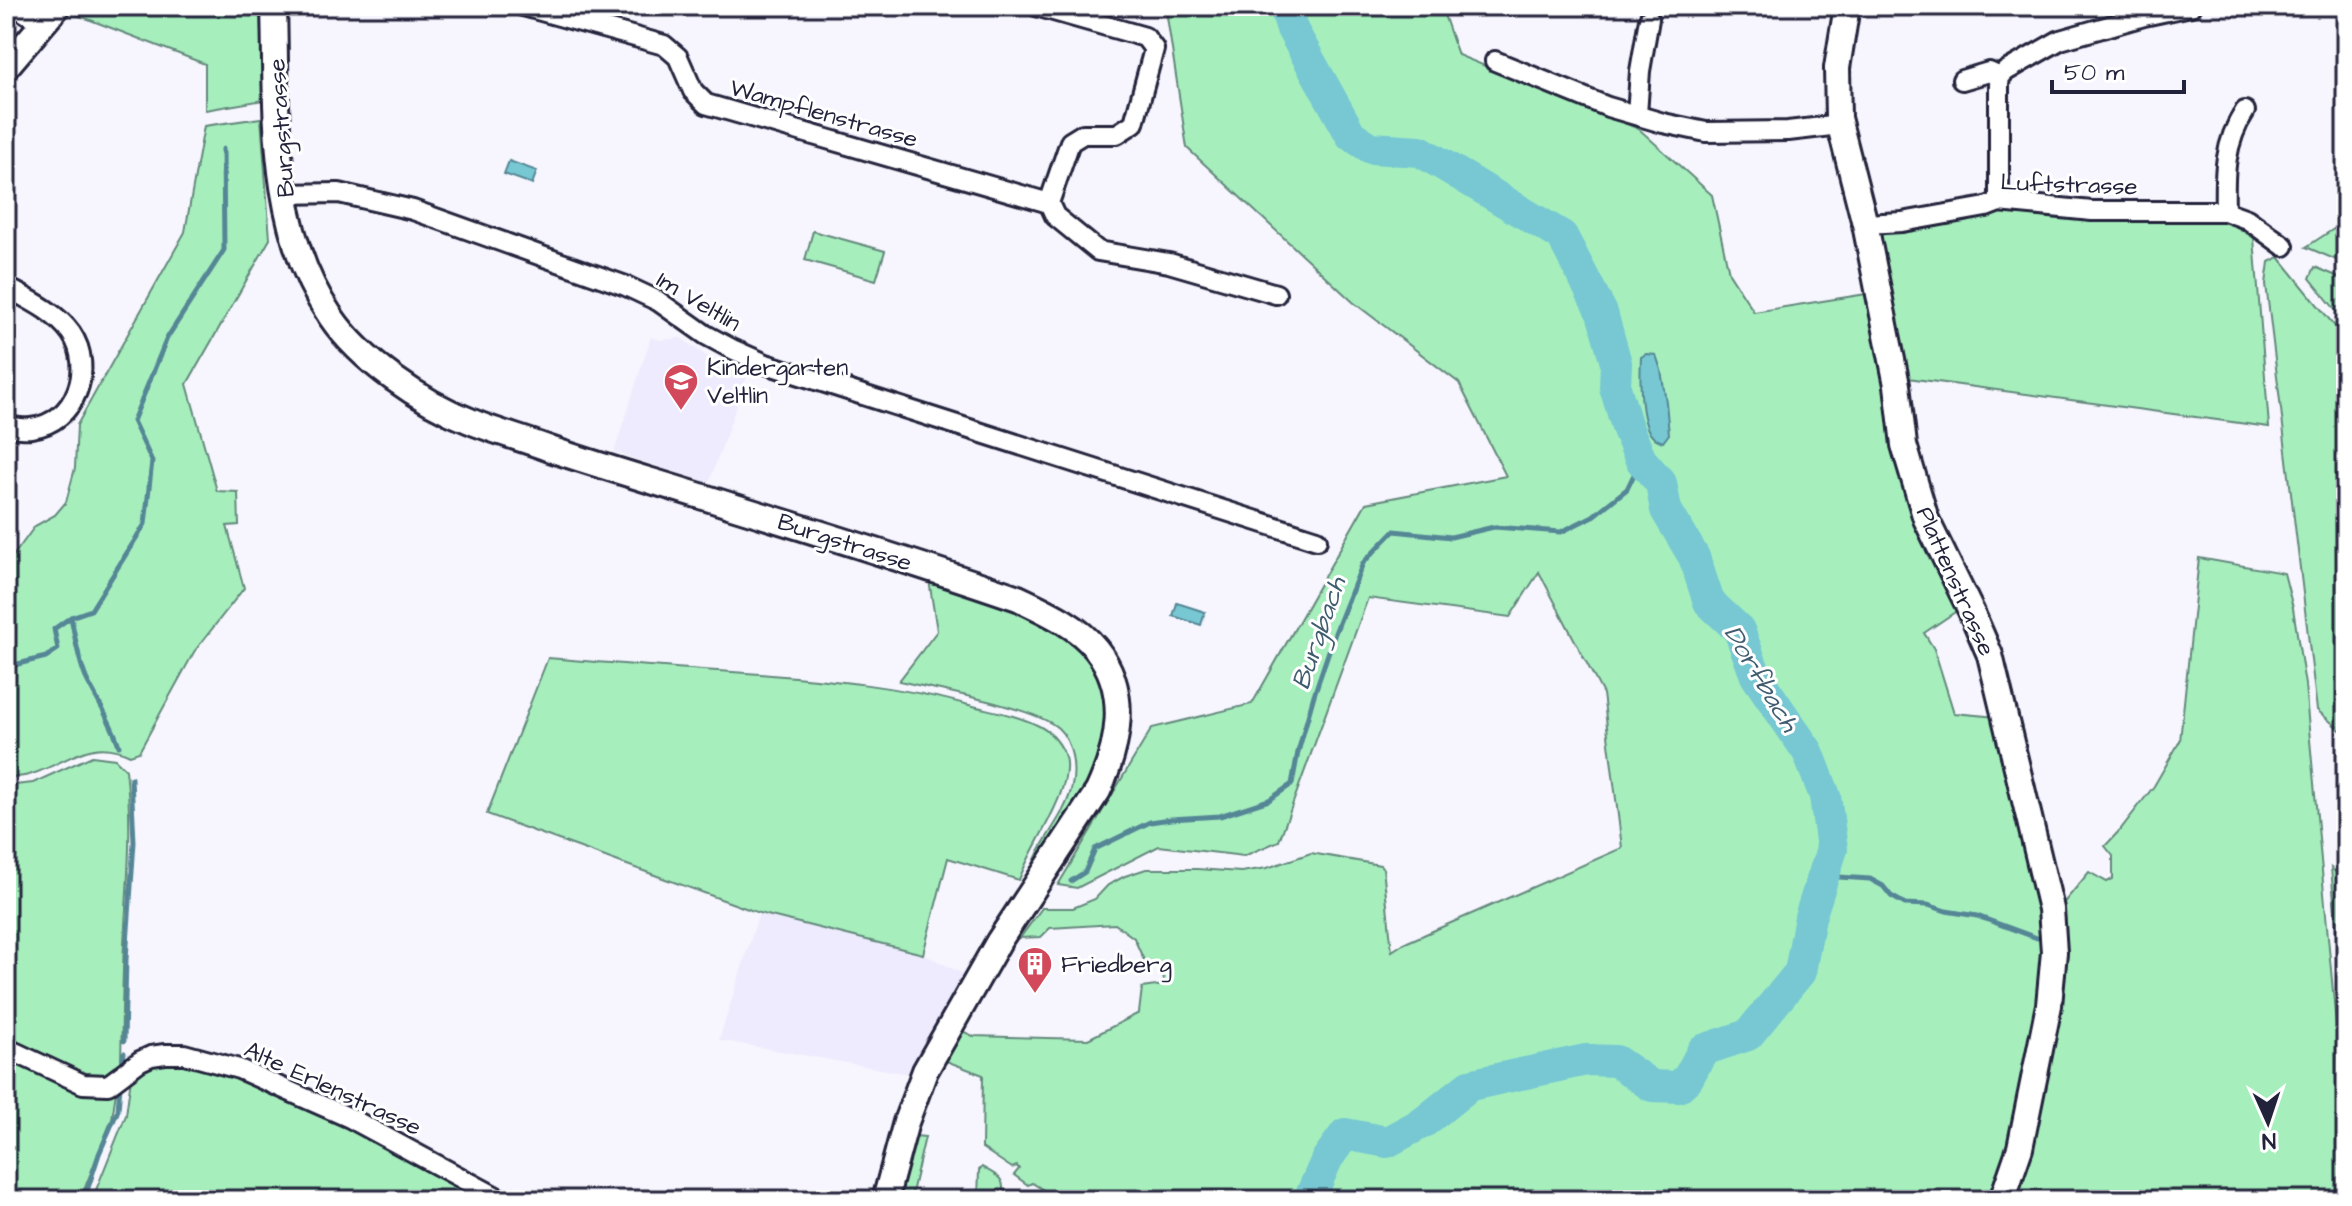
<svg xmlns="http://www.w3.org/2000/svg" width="2352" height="1206" font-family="'Architects Daughter',sans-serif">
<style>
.built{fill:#edebfd}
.green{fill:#a6efbd;stroke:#64887c;stroke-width:2}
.water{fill:#77c8d2;stroke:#558696;stroke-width:2}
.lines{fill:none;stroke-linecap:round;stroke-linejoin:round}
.stream{stroke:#558696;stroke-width:5}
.river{stroke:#77c8d2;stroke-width:32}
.street-casing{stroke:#22223b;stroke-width:24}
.secondary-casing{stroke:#22223b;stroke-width:30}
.street{stroke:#fff;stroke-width:18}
.secondary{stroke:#fff;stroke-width:24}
.labels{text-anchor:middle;stroke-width:6;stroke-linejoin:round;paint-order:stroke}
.street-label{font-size:24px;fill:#22223b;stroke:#fff}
.poi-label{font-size:24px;fill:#22223b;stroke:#fff;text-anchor:start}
.water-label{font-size:26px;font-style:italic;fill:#405c70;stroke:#fff}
</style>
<rect width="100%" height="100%" fill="#f7f6fe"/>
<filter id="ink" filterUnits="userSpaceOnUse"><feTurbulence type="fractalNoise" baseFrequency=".0125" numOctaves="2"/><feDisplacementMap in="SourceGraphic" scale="16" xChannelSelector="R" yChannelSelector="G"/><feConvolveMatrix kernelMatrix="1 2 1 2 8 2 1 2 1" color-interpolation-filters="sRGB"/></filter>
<g filter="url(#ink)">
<g class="built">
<polygon points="651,337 660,340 681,338 709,358 735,372 749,371 709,483 614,452"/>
<polygon points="759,913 923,954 968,976 914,1075 719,1040"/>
</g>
<g class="green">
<polygon points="71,6 260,6 264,100 205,110 205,64 67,11"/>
<polygon points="1153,6 1441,6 1458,55 1639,129 1712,195 1729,273 1754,312 1873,293 1961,608 1924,633 1934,649 1954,713 1997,717 2043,914 2045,945 2028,1077 1995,1200 1060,1200 1032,1183 1028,1185 1014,1175 1019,1169 1017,1166 1012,1168 982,1148 983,1075 946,1061 960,1030 973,1036 1088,1039 1139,1013 1142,988 1164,985 1163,965 1146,965 1134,938 1115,924 1050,928 1041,937 1020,938 1042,908 1073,908 1095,899 1108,885 1125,876 1146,869 1197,869 1241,872 1267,868 1311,853 1380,865 1383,868 1392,951 1403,944 1622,848 1603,694 1539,572 1510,617 1368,598 1279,841 1244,856 1159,846 1077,888 1058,885 1152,728 1252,704 1366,503 1506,476 1459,383 1353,302 1187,148 1166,10"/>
<path d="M 261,118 L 270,239 L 187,384 L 217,491 L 238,492 L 239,525 L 227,526 L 244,588 L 194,652 L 139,752 L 130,755 C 90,736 69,762 32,774 C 24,777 14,777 6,778 L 6,561 L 11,559 L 35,526 L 55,515 L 66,502 L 75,468 L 77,425 L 185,232 L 204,126 Z"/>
<polygon points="2006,209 2227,221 2254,238 2269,427 1908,378 1879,235 1940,226"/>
<polygon points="2346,221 2346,264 2306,247"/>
<polygon points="813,231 885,251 876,280 805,260"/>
<polygon points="2279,257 2346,340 2346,735 2317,710 2266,284 2269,262"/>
<polygon points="2315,267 2346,280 2346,323 2310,278"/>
<polygon points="2199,558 2284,573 2293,608 2305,685 2346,1134 2346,1200 2011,1200 2061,906 2089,872 2107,882 2113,879 2113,856 2105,846 2120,830 2154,786 2180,741"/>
<path d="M 929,580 C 954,588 979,597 1004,606 C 1015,610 1027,613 1038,618 C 1167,691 1086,792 1029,880 C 1034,845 1065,820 1072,786 C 1076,767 1072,741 1058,728 C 1034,707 933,689 899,681 L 937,631 Z"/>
<path d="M 548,658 C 618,664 689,669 760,674 C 831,680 900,686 969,705 C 992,711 1017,715 1039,726 C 1052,733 1061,743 1065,757 C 1074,790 1030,847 1019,880 L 948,858 L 923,954 L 759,913 L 487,814 Z"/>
<path d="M 92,756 L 115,759 L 126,770 C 133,828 127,885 124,944 C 122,983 122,1023 121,1062 L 117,1070 L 104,1080 L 83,1081 L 6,1044 L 6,786 L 33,783 Z"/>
<polygon points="2331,868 2346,881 2346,1031"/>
<polygon points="6,1052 117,1085 112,1119 80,1200 6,1200"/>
<polygon points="180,1058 311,1103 490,1200 92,1200 126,1115 132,1070"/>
<polygon points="915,1136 925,1137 912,1193 934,1200 899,1200"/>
<path d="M 982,1167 C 1000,1178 1006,1177 1002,1200 L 978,1200 L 979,1170 Z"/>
</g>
<g class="water">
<polygon points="509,161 537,171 532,184 504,174"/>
<path d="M 1646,354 L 1656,355 L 1661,370 L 1666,402 L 1669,434 L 1663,442 C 1658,440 1655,439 1652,436 C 1639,421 1640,375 1641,357 Z"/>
<polygon points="1177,603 1205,612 1201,625 1173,616"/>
</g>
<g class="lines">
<g class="stream">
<path d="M 71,617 C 75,637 78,659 86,678 C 97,701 112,722 119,746"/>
<polyline points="6,667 46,657 58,649 54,629 71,617 91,610 145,524 152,461 133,421 167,338 224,250 223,149"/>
<polyline points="1823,876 1870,879 1883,886 1891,896 1905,904 1928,905 1946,911 1977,916 2037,938"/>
<polyline points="1071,881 1085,872 1095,849 1150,822 1171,819 1220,816 1269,800 1292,784 1298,752 1314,695 1335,633 1363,563 1394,531 1451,537 1494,527 1561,532 1593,516 1627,489 1641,460"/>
<polyline points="124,1041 126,959 134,842 131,778"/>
<polyline points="122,1067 124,1053"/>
<polyline points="84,1200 99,1154 118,1110 120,1086"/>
</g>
<polyline class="river" points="1285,6 1292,29 1351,135 1371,148 1420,151 1562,236 1602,313 1616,363 1615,387 1627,427 1641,460 1661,483 1666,510 1694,557 1709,602 1739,630 1756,676 1808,752 1825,796 1832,849 1810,917 1800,972 1748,1035 1703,1050 1688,1078 1678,1087 1652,1086 1616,1061 1586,1060 1470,1085 1424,1122 1387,1142 1345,1134 1327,1159 1309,1200"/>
<defs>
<g id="street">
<polyline points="11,6 18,8 43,24"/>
<polyline points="523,6 664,45 678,57 693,91 706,104 1049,203"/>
<polyline points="1036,6 1145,37 1154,49 1134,123 1117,134 1083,134 1070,142 1049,203 1055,216 1098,251 1169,263 1276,294"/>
<polyline points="1495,61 1608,107 1663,123 1706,132 1788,131 1840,125"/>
<polyline points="1962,80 1989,72 2000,77"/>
<polyline points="1637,115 1640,71 1649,19"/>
<polyline points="283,194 339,193 413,210 626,286 658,301 706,335 732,349 766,364 1317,540"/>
<polyline points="1999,202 1999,85 2000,77 2006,71 2060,40 2144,16 2191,6"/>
<path d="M 2225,211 C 2224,174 2224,143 2245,111"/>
<polyline points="1865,224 1902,222 1986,207 1999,202 2092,211 2225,211 2247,219 2284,246"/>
<path d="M 6,287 C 28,299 56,312 71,333 C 95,368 76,423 31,428 C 23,429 14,427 6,426"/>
<polyline points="6,1048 83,1084 108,1085 140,1061 151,1056 165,1054 184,1054 239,1069 350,1118 502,1200"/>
</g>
<g id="secondary">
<path d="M 274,6 C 277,110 269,227 331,317 C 361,361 421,402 470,421 C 496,432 524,439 550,449 C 609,469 670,486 729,505 C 826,535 922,565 1018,598 C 1045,611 1077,625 1096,649 C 1130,691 1119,746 1098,791 L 999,941 L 925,1071 L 906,1122 L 885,1200"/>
<polyline points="1847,6 1837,68 1838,118 1865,224 1897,385 1904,445 1926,519 1971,611 1990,655 2051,909 2054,952 2049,1005 2020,1148 2002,1200"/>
<polyline points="6,67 58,6"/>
</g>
</defs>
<use href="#street" class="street-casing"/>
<use href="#secondary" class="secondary-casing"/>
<use href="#street" class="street"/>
<use href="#secondary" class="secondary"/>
</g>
</g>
<defs>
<symbol id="school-pin" viewBox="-11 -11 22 30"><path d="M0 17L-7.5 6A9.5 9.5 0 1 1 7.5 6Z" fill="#d1495b" stroke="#fff"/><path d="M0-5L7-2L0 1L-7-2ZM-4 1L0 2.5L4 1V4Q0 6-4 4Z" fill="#fff"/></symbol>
<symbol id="building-pin" viewBox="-11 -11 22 30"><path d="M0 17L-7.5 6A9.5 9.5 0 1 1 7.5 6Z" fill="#d1495b" stroke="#fff"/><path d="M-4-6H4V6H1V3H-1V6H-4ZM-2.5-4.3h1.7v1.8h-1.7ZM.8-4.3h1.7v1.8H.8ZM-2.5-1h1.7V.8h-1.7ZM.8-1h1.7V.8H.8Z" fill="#fff"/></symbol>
</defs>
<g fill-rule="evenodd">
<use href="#school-pin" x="661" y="361" width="40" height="54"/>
<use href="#building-pin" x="1015" y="944" width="40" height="54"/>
</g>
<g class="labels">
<g class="street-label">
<text transform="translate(824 113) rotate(16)" y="8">Wampflenstrasse</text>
<text transform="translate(281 128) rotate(-94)" y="8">Burgstrasse</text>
<text transform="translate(2069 184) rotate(2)" y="8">Luftstrasse</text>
<text transform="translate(699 301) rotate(31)" y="8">Im Veltlin</text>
<text transform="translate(845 542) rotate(18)" y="8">Burgstrasse</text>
<text transform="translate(1956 581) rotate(66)" y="8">Plattenstrasse</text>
<text transform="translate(333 1088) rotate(25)" y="8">Alte Erlenstrasse</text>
</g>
<g class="poi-label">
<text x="707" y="375">Kindergarten<tspan x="707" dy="28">Veltlin</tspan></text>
<text x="1061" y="972">Friedberg</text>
</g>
<g class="water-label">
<text transform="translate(1318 633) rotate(-71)" y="9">Burgbach</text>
<text transform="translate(1762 678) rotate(59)" y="9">Dorfbach</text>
</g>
</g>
<rect width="2352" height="1206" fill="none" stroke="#fff" stroke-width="32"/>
<rect x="16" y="16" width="2320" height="1174" fill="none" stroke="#22223b" stroke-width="3" filter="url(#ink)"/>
<g transform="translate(2268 1122) rotate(177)" stroke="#ffffff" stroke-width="6" paint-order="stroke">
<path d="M0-6L14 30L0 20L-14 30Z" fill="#22223b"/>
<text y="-12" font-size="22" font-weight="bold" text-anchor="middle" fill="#22223b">N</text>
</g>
<path d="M2052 80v12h132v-12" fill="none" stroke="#22223b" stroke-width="4"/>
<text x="2064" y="80" font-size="24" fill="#22223b" stroke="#ffffff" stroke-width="6" paint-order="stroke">50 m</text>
</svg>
